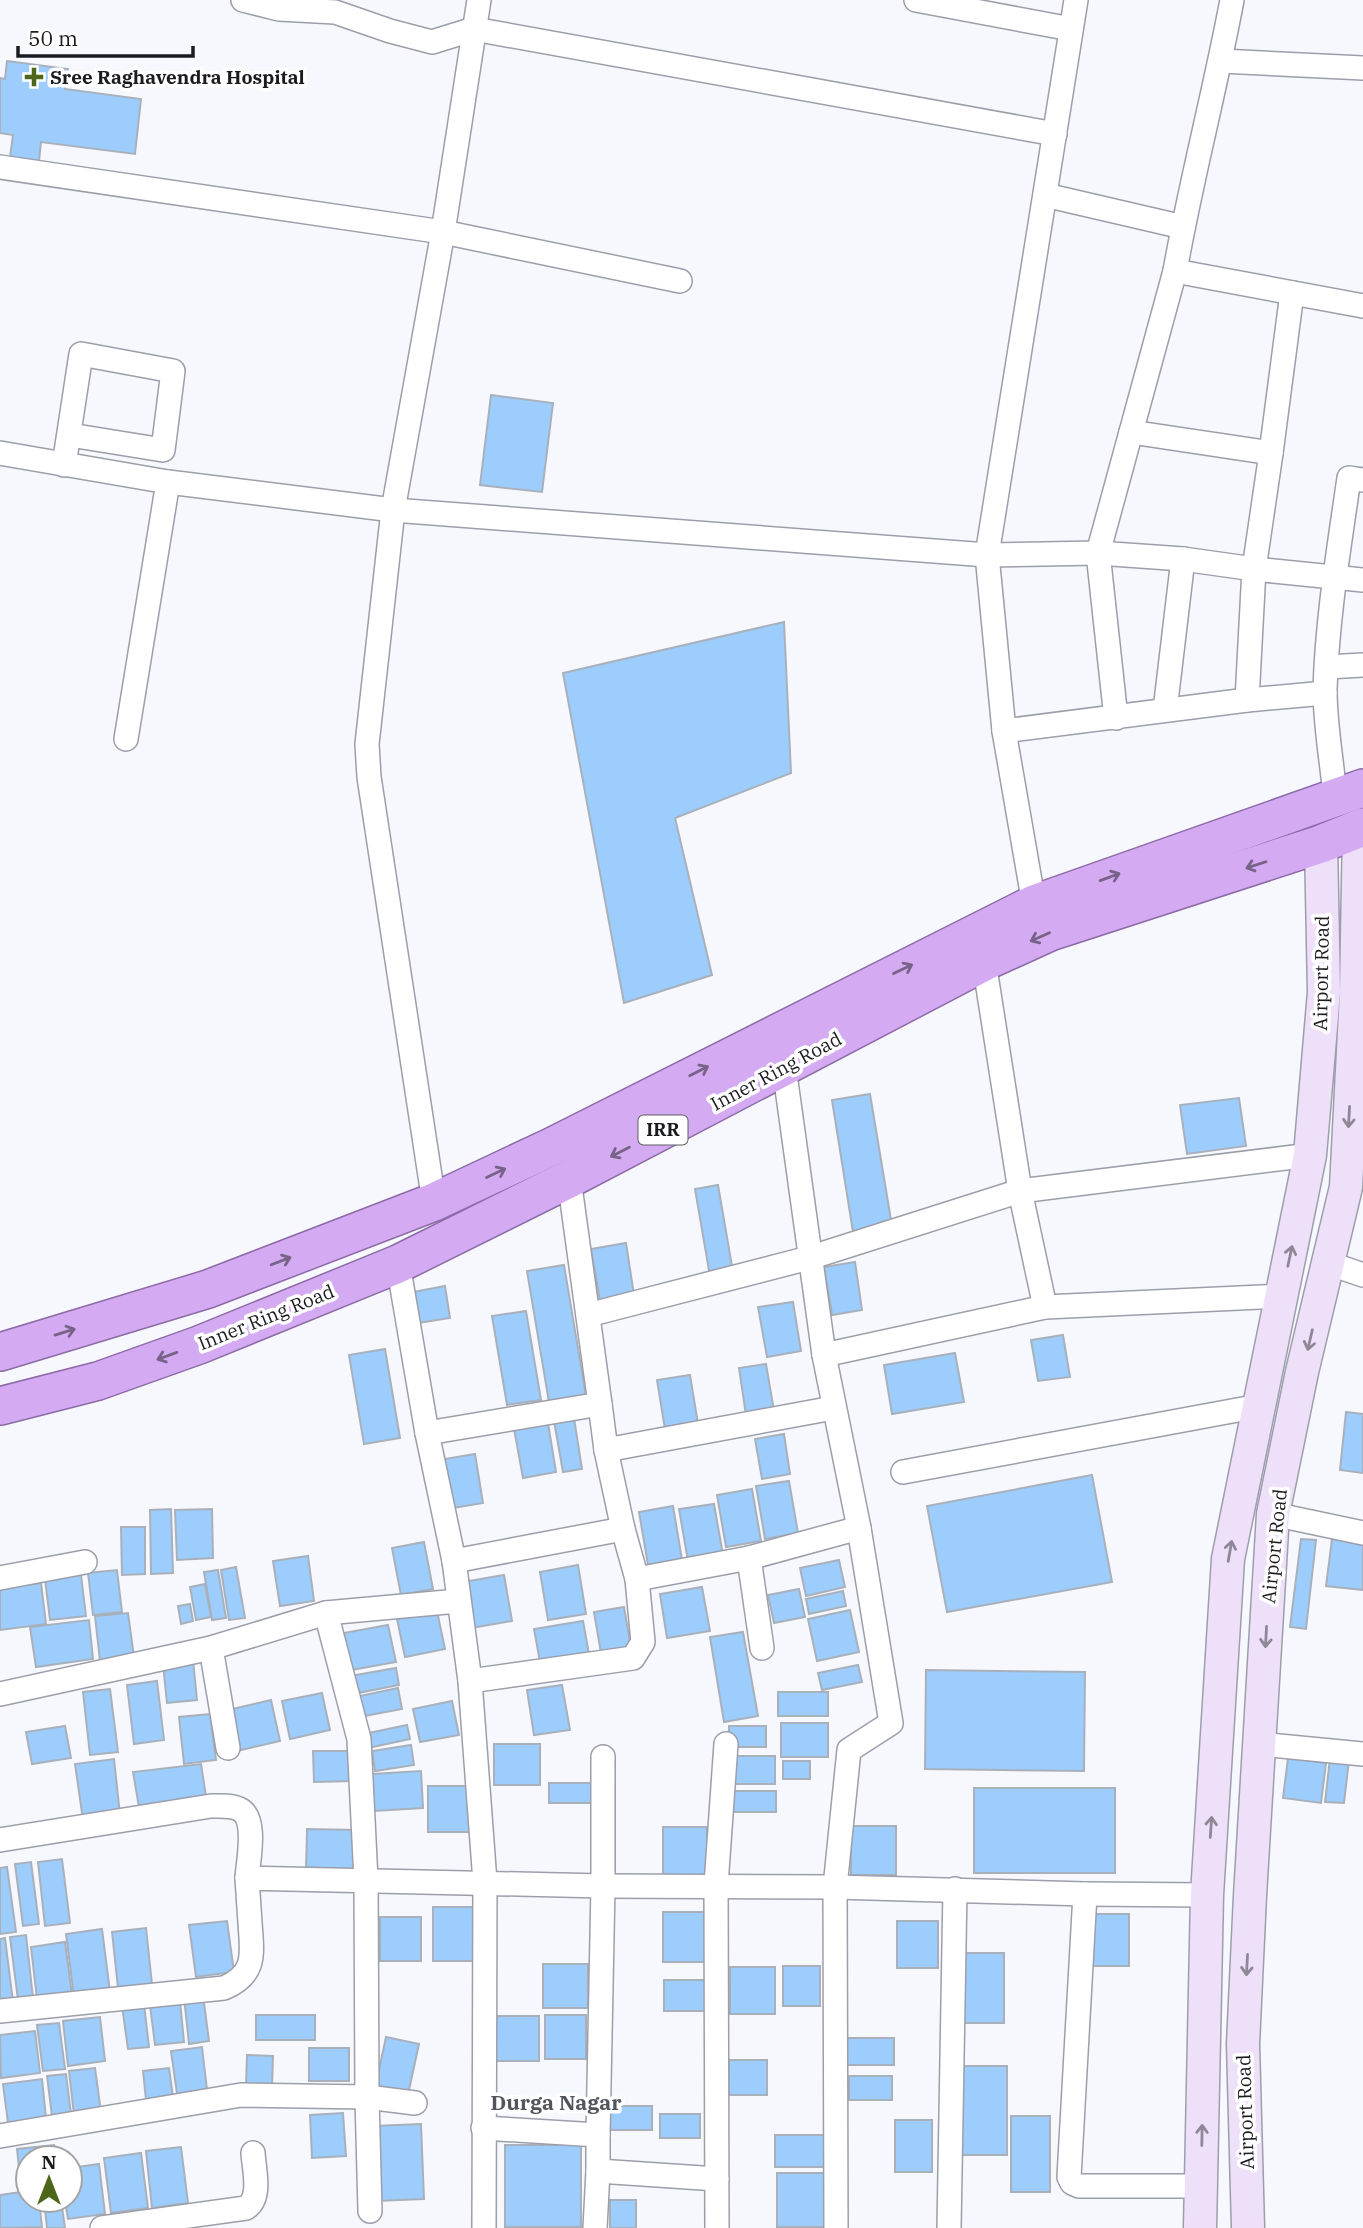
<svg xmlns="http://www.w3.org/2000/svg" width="1363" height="2228" font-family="'IBM Plex Serif',serif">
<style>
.building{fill:#9ccdfd;stroke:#a8b1bb;stroke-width:2}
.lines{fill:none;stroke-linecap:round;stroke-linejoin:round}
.minor-casing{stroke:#9c9eaa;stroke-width:26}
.secondary-casing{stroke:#9c9eaa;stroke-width:35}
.trunk-casing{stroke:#8c6ba6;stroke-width:40}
.minor{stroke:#fff;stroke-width:23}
.secondary{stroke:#efe0fa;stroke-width:32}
.trunk{stroke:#d4abf2;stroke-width:37}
.oneway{stroke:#776388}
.oneway2{stroke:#8f8797}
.poi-dot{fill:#4c6719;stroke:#fff;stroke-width:2.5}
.labels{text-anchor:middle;stroke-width:7;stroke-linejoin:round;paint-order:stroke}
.shield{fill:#fff;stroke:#5f5f62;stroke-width:2}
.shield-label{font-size:18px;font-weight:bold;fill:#1a1b1f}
.poi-label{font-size:19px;font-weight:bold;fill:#1a1b1f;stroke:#fff;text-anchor:start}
.street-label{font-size:19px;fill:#1a1b1f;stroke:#fff}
.neighbourhood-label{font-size:21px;font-weight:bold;fill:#52545e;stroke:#fff}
</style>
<rect width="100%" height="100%" fill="#f7f8fd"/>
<g class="building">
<polygon points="7,61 68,69 65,89 141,99 135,154 41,142 39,161 10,157 13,135 0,133 0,78 5,79"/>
<polygon points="491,395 553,403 542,492 480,485"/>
<polygon points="784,622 791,773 675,818 712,975 624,1003 563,673"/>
<polygon points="870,1094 892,1226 853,1232 832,1100"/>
<polygon points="1239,1098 1246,1146 1187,1154 1180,1105"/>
<polygon points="718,1185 733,1272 710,1276 695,1189"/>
<polygon points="626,1243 634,1295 600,1301 591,1249"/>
<polygon points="855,1262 862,1310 832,1315 824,1267"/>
<polygon points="564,1265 586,1396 549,1402 527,1271"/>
<polygon points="445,1286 450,1318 418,1323 413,1292"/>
<polygon points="793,1302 801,1351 767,1357 758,1307"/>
<polygon points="526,1311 541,1400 507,1405 492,1316"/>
<polygon points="1063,1335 1070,1377 1038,1381 1031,1340"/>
<polygon points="385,1349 400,1438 364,1444 349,1355"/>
<polygon points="955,1353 964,1402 892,1414 884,1365"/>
<polygon points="766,1364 774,1411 746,1415 739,1368"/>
<polygon points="690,1375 698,1424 665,1429 657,1380"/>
<polygon points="1346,1412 1363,1414 1363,1473 1340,1470"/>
<polygon points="547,1417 556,1472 523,1478 513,1423"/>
<polygon points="574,1418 582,1469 563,1472 554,1421"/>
<polygon points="784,1434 790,1474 762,1479 755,1439"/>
<polygon points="475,1454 483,1503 447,1509 439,1460"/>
<polygon points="1092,1475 1112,1582 947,1612 927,1506"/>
<polygon points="789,1481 798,1533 765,1539 756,1486"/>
<polygon points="752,1489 761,1541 726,1547 717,1495"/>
<polygon points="714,1504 723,1555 688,1561 679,1509"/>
<polygon points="673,1506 682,1560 648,1565 639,1512"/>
<polygon points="171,1509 173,1573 151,1574 150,1510"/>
<polygon points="212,1509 213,1558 177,1560 175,1510"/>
<polygon points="121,1527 145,1527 145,1574 122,1575"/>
<polygon points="1301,1539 1316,1540 1306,1629 1290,1627"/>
<polygon points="1332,1539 1363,1542 1363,1590 1326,1586"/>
<polygon points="424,1542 433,1589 401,1595 392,1548"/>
<polygon points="308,1556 314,1601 280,1606 273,1561"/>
<polygon points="839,1560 845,1587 806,1596 800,1568"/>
<polygon points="578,1565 586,1614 548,1620 540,1572"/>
<polygon points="236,1567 245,1618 229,1620 221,1570"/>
<polygon points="117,1570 122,1612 93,1615 88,1573"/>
<polygon points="218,1570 226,1618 212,1620 204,1572"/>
<polygon points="81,1575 86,1616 50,1620 45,1579"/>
<polygon points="504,1575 512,1621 471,1628 463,1582"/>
<polygon points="41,1583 46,1624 0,1630 0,1588"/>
<polygon points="205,1584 211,1617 196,1620 190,1587"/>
<polygon points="702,1587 710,1631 667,1638 660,1594"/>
<polygon points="799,1589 805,1617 774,1623 768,1595"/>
<polygon points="843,1591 846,1606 809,1614 806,1599"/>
<polygon points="190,1604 193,1621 181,1624 178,1606"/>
<polygon points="624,1607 631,1648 601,1653 594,1612"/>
<polygon points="850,1610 859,1652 817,1661 808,1619"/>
<polygon points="437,1611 445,1649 405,1657 397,1619"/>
<polygon points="128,1613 134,1657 100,1661 95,1616"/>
<polygon points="89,1620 93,1659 36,1667 30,1627"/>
<polygon points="583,1621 589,1654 540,1662 534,1629"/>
<polygon points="388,1625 396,1662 351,1670 344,1633"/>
<polygon points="743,1632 758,1716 724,1722 710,1637"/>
<polygon points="193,1660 197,1700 167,1703 163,1664"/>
<polygon points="858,1665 862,1682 822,1690 818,1673"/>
<polygon points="396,1668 399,1685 353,1694 350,1676"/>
<polygon points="926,1670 1085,1672 1084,1771 925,1769"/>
<polygon points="157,1681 164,1740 134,1744 127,1685"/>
<polygon points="562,1685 570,1730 534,1735 527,1690"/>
<polygon points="398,1688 402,1709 359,1717 355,1697"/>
<polygon points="110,1689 118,1752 90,1755 83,1692"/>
<rect x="778" y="1692" width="50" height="24"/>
<polygon points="322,1693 330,1730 290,1739 282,1701"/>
<polygon points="271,1700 280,1741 237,1751 228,1710"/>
<polygon points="452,1701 459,1735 420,1742 413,1709"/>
<polygon points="210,1714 216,1760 184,1764 179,1717"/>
<rect x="781" y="1723" width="47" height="34"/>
<polygon points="407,1725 410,1739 368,1748 364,1734"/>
<polygon points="65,1726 71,1758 32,1764 26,1732"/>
<rect x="729" y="1726" width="37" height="21"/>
<rect x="494" y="1744" width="46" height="41"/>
<polygon points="411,1745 414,1765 375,1771 372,1751"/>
<polygon points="313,1751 354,1751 354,1781 314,1782"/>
<rect x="729" y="1756" width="46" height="28"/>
<polygon points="1288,1758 1326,1763 1321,1803 1283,1798"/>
<polygon points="1330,1758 1349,1760 1344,1803 1325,1802"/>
<polygon points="114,1759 120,1815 83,1820 75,1764"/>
<rect x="783" y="1761" width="27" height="18"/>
<polygon points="201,1764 207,1803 140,1813 133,1772"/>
<polygon points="421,1771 423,1808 374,1811 372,1774"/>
<rect x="549" y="1783" width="43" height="20"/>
<rect x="428" y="1786" width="43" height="46"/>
<rect x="974" y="1788" width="141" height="85"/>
<rect x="732" y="1791" width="44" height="21"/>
<rect x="851" y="1826" width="45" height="49"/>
<rect x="663" y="1827" width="44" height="52"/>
<polygon points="307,1829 357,1830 357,1872 306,1871"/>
<polygon points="62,1859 70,1923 45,1926 38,1862"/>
<polygon points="31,1862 39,1924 23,1926 15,1864"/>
<polygon points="7,1867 16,1932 0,1934 0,1868"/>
<rect x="433" y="1907" width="42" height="54"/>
<rect x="663" y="1912" width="43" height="50"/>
<rect x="1090" y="1914" width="39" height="52"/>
<rect x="380" y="1917" width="41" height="44"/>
<polygon points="227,1921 234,1972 196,1977 189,1925"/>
<rect x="897" y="1921" width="41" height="47"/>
<polygon points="146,1928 152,1984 118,1988 112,1932"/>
<polygon points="102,1929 110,1992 74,1997 66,1934"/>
<polygon points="26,1935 33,1998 18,2000 10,1937"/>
<polygon points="5,1938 13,2002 0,2004 0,1939"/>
<polygon points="65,1942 72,1995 37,1999 31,1947"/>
<rect x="962" y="1953" width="42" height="70"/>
<rect x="543" y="1964" width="45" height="44"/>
<rect x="783" y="1966" width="37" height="40"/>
<rect x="730" y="1967" width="45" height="47"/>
<rect x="664" y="1980" width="43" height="31"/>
<polygon points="203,1995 209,2041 189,2044 184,1997"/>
<polygon points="180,2001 184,2042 155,2045 150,2005"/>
<polygon points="144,2004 149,2047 128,2049 122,2006"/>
<rect x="256" y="2015" width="59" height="25"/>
<rect x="545" y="2015" width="41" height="44"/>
<rect x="496" y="2016" width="43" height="45"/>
<polygon points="100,2017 105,2061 68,2066 63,2021"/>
<polygon points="59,2023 65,2069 43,2071 37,2025"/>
<polygon points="35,2031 40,2073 1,2078 0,2035"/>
<polygon points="386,2037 419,2044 407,2099 374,2093"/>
<rect x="845" y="2038" width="49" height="27"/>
<polygon points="202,2047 207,2090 177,2094 171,2051"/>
<rect x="309" y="2048" width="40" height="33"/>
<polygon points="247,2055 273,2056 272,2088 246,2087"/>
<rect x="729" y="2060" width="38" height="35"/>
<rect x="962" y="2066" width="45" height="89"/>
<polygon points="95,2068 101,2112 74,2115 69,2071"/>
<polygon points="169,2068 173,2097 146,2100 143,2071"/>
<polygon points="66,2074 71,2114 52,2116 47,2076"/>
<rect x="849" y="2076" width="43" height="24"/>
<polygon points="42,2079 46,2118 8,2123 3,2084"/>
<rect x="610" y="2106" width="42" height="24"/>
<polygon points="343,2113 346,2156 312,2158 310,2115"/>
<rect x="660" y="2114" width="40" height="24"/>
<rect x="1011" y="2116" width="39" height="76"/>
<rect x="895" y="2120" width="37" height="52"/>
<polygon points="421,2124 424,2199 376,2201 373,2126"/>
<rect x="775" y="2135" width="50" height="32"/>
<polygon points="54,2145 55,2158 28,2158 28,2176 20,2177 17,2149"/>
<rect x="505" y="2145" width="76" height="82"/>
<polygon points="181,2147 188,2203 152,2208 146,2151"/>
<polygon points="141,2153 148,2208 111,2213 104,2158"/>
<polygon points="99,2164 105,2214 68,2219 65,2200 70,2200 70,2168"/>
<rect x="777" y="2173" width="48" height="54"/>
<polygon points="28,2191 28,2200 39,2200 42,2227 0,2228 0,2195"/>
<polygon points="44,2200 61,2200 65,2228 47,2228"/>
<rect x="610" y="2200" width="26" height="28"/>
</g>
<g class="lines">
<defs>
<g id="minor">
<polyline points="243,0 279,9 335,12 390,31 432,42 474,29 1055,134"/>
<polyline points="916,0 1071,29"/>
<polyline points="1221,61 1363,68"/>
<polyline points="0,167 443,232 680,281"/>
<polyline points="1045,195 1183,227"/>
<polyline points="1175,271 1363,306"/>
<polyline points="1131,432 1271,453 1254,569 1247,700"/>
<polyline points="0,453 168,482 393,510 987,555 1098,553 1183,559 1254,569 1363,580"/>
<polyline points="1271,453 1292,293"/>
<polyline points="64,465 81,354 173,371 163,450 70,435"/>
<polyline points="1327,667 1363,665"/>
<polyline points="1165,710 1183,559"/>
<path d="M 1116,718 L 1098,553 L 1175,271 C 1191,180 1215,91 1232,0"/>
<polyline points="1004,731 1247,700 1325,693"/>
<polyline points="126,739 168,482"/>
<path d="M 1335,796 C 1332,762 1325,725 1325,690 C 1327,619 1339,548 1349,478 L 1363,480"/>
<polyline points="1034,904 1004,731 987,555 1076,0"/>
<polyline points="984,962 1020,1191 1045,1307"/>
<polyline points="784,1067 824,1355 859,1528 891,1723 849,1750 835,1887 836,2228"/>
<polyline points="434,1202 369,777 367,744 393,510 443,232 479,0"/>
<polyline points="1328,1263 1363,1275"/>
<polyline points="398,1264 427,1433 454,1561 470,1681 485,1882 484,2228"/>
<polyline points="588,1315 809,1258 1020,1191 1310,1155"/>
<polyline points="824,1355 1045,1307 1282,1296"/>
<polyline points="427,1433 600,1404 569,1179"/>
<polyline points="606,1450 833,1408"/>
<polyline points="903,1472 1259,1406"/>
<polyline points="1273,1514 1363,1533"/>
<polyline points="749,1558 762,1648"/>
<polyline points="454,1561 623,1529 606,1450 600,1404"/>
<polyline points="0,1578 85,1562"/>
<polyline points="637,1579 749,1558 859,1528"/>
<polyline points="326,1613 458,1601"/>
<polyline points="211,1648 228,1748"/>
<polyline points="470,1681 633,1658 643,1642 637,1579 623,1529"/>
<polyline points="0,1694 211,1648 326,1613 359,1739 366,1880 367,2097 370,2211"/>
<polyline points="1259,1744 1363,1754"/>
<path d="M 0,1840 L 211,1806 C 220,1806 231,1805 239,1809 C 258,1818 248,1861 247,1878"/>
<polyline points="1085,1894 1069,2177 1072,2183 1079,2186 1201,2186"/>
<path d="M 0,2011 L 224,1988 C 257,1974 252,1953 250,1923 C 249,1908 248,1893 247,1878 L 603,1886 L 835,1887 L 1085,1894 L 1207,1895"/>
<polyline points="483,2128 598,2135 598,2171 595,2228"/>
<polyline points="598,2135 603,1886 603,1757"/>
<polyline points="0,2136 241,2095 367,2097 415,2103"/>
<polyline points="598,2171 717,2179"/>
<path d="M 102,2228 L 246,2208 C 262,2198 254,2170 253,2153"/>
<polyline points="717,2228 716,1885 726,1744"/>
<polyline points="949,2228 955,1889"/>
</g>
<g id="secondary">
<polyline points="1200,2228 1207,1895 1228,1559 1310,1155 1324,992 1321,844"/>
<polyline points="1248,2228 1243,2044 1250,1896 1273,1514 1302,1372 1346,1187 1356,994 1359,828"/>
</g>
<g id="trunk">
<polyline points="0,1352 208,1289 434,1202 551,1147 1034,904 1363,788"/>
<polyline points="0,1406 98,1381 199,1345 398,1264 569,1179 984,962 1050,932 1321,844 1363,827"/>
</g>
</defs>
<use href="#minor" class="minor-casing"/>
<use href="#secondary" class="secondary-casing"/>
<use href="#trunk" class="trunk-casing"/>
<use href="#minor" class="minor"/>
<use href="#secondary" class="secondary"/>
<use href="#trunk" class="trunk"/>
</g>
<defs><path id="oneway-shaft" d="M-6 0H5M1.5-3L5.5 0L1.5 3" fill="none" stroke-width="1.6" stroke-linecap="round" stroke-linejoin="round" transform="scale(1.75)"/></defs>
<g class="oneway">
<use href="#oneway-shaft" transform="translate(1256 865) rotate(162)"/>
<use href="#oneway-shaft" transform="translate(1110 877) rotate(-20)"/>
<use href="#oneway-shaft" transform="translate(1040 937) rotate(156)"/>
<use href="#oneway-shaft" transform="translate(903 969) rotate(-26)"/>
<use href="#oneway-shaft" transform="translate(699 1071) rotate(-27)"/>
<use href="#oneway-shaft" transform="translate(620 1152) rotate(153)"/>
<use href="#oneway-shaft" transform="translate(496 1173) rotate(-25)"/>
<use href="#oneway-shaft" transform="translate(281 1261) rotate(-21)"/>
<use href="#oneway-shaft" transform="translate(65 1332) rotate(-17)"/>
<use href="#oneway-shaft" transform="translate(167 1356) rotate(160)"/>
</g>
<g class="oneway2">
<use href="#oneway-shaft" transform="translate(1349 1117) rotate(93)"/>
<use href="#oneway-shaft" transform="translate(1290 1256) rotate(-78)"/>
<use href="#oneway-shaft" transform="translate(1310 1340) rotate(103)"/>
<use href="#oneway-shaft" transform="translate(1230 1551) rotate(-80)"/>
<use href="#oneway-shaft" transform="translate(1266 1637) rotate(93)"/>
<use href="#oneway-shaft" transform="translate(1211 1827) rotate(-86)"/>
<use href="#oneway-shaft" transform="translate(1247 1965) rotate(93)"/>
<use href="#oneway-shaft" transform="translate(1202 2135) rotate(-89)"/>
</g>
<path class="poi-dot" d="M30.5 66.5h7v7h7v7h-7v7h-7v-7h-7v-7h7z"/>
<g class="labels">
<rect class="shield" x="638.5" y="1115.5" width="49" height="29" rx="5"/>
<g class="shield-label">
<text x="663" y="1136">IRR</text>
</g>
<g class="poi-label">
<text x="50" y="84">Sree Raghavendra Hospital</text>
</g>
<g class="street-label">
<text transform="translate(1321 973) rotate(-89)" y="7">Airport Road</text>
<text transform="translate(776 1071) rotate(-28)" y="7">Inner Ring Road</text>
<text transform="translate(266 1317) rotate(-22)" y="7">Inner Ring Road</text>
<text transform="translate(1274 1546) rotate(-84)" y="7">Airport Road</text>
<text transform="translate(1245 2112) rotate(-92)" y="7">Airport Road</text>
</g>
<g class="neighbourhood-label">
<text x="556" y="2110">Durga Nagar</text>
</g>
</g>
<g transform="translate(49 2179)"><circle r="33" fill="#ffffff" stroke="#a3a4a5" stroke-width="2"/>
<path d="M0-5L12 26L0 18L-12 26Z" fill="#4c6719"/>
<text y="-10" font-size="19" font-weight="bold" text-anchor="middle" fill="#1a1b1f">N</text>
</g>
<path d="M18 46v10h175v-10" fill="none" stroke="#1a1b1f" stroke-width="3.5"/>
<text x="28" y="46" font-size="21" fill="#1a1b1f" stroke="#ffffff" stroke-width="5" paint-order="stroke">50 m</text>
</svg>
